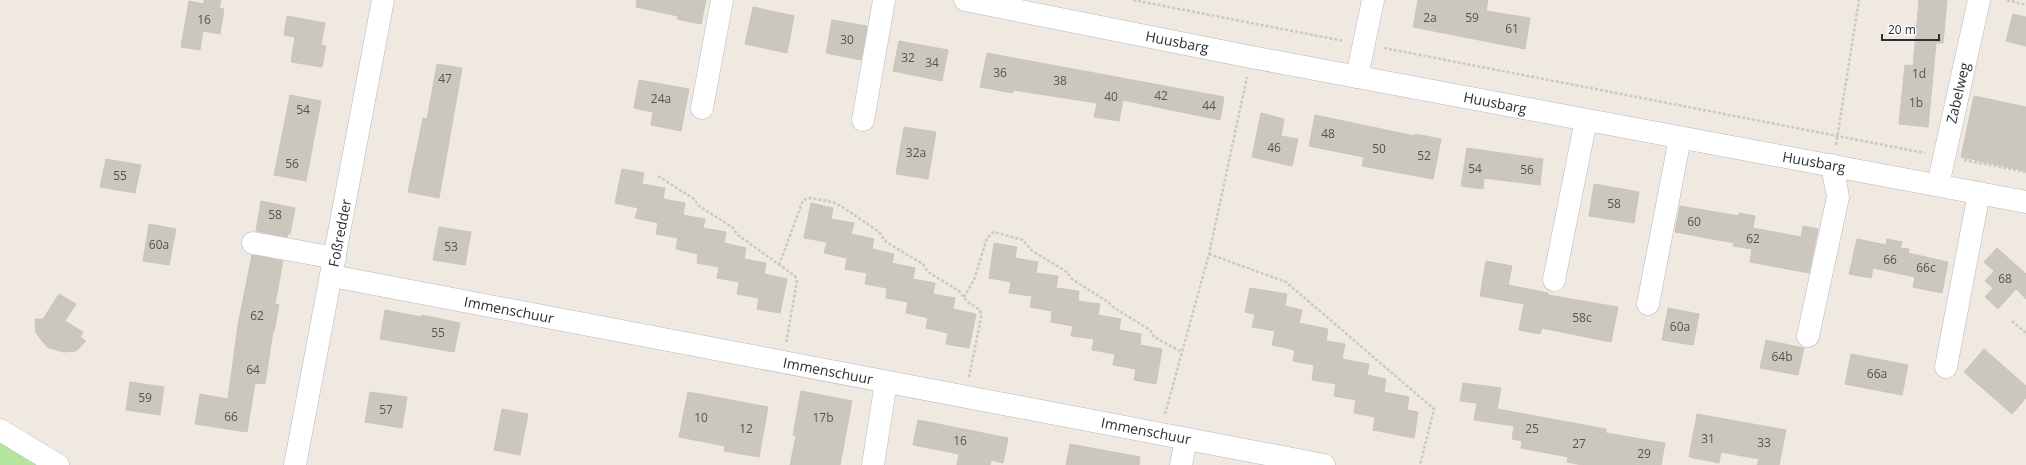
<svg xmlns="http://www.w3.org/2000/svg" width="2026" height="465" font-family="'Open Sans',sans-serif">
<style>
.green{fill:#b6e59e}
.building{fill:#cbc7bf;stroke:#cbc5ba}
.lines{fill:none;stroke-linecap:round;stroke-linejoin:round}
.minor-casing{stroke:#b4b7c1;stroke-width:23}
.path{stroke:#c9c9c9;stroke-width:2.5;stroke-dasharray:3 2;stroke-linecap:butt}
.minor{stroke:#fff;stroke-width:22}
.labels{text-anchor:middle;stroke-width:3;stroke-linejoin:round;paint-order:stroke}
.number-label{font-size:12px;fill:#555452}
.street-label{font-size:14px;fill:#2e2e2e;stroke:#fff}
</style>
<rect width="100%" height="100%" fill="#efe9e1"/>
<polygon class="green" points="0,442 37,465 0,465"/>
<g class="building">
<polygon points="204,0 221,0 219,8 224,9 220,34 203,31 200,50 181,47 189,1 204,4"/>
<polygon points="637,0 706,0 701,24 677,19 678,16 636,7"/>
<polygon points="1418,0 1488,0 1486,11 1530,18 1525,49 1413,27"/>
<polygon points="1919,0 1947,0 1943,43 1936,43 1928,127 1899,124 1905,65 1913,66"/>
<polygon points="753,7 794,16 787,53 745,44"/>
<polygon points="2013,14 2026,17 2026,46 2006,41"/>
<polygon points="287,16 325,23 321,45 326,46 322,67 291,62 295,37 284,35"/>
<polygon points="832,20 867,26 861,60 826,53"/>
<polygon points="899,41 948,50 942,81 893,71"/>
<polygon points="987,53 1224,97 1220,120 1123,100 1119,121 1094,117 1097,103 1013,90 1013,93 980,87"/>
<polygon points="437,64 462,68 439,198 408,192 423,118 427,119"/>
<polygon points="639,80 689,89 681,131 651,125 653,112 634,108"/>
<polygon points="290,95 321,101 306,181 274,175"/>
<polygon points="1974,96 2026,107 2026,171 1961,157"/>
<polygon points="1261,113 1284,119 1281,136 1298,139 1292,166 1252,157"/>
<polygon points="1315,115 1415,136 1415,134 1441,139 1433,179 1362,166 1364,157 1309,146"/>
<polygon points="904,127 936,132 928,179 896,174"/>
<polygon points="1467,148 1543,159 1540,185 1484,178 1483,189 1461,186"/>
<polygon points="106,159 141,165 135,193 100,187"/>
<polygon points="622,169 644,173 642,184 665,188 663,199 685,203 683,215 705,219 703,228 726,232 724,243 746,248 744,259 766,263 764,274 787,279 780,313 757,309 759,298 737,294 739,282 717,278 719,267 697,263 698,254 676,249 678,238 656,234 658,223 635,218 638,208 615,203"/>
<polygon points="1594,184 1639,192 1634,223 1589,216"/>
<polygon points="261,201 295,208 290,234 288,234 287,237 256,231"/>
<polygon points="811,203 833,208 831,219 854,223 851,234 874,239 872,249 894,254 892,263 915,268 913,279 935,283 933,294 955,298 953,309 976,314 969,348 946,344 948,333 926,328 928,318 906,313 908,302 886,298 887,288 865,284 867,273 845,269 847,258 824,253 827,242 804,238"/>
<polygon points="1680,206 1739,216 1739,213 1755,216 1753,228 1801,237 1803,226 1818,229 1809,273 1750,262 1752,249 1733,246 1734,243 1675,232"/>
<polygon points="149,224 176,229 169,265 143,261"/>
<polygon points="439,227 471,232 465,265 433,260"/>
<polygon points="1857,239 1886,245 1887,239 1902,242 1900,248 1909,249 1908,253 1948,262 1942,293 1913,287 1915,277 1873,268 1871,278 1849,274"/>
<polygon points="994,243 1017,247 1015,258 1038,262 1036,273 1058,276 1056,288 1079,291 1078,301 1100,304 1098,315 1121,319 1119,330 1141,334 1140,345 1162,349 1156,384 1134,380 1136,369 1113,365 1115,354 1092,350 1094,339 1071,336 1073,326 1051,322 1052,311 1030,307 1032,296 1009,293 1011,282 989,278"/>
<polygon points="1997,248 2026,274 2026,299 2016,289 1998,309 1985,297 1993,288 1985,281 1994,271 1984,262"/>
<polygon points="252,255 283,261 275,304 279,305 274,332 273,331 265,384 255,383 247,432 195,424 200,394 228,399 238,325"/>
<polygon points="1486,261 1512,266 1508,285 1548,293 1548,295 1618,307 1611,342 1542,328 1540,334 1519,330 1524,304 1480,296"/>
<polygon points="1250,288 1287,294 1285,306 1302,310 1299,323 1328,329 1326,341 1345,344 1342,359 1369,364 1367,375 1386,379 1384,392 1409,397 1407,410 1418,412 1414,438 1373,430 1375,417 1354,413 1356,400 1334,396 1336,384 1312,380 1314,365 1293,361 1295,350 1272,345 1275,331 1252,327 1255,314 1245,312"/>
<polygon points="59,294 76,304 65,321 83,332 80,337 86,341 76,351 63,352 47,347 36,333 35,319 43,319"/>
<polygon points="1668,308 1699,314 1693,345 1662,340"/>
<polygon points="385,310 422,317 422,315 460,323 454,352 380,339"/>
<polygon points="1766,340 1804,348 1798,375 1760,368"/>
<polygon points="1984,349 2026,386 2026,398 2012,414 1964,372"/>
<polygon points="1851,354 1908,365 1902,395 1845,384"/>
<polygon points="130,382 164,387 160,415 126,410"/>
<polygon points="1463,383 1501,388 1497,409 1606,429 1606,433 1665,443 1661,465 1582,465 1567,462 1568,457 1521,448 1522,441 1512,439 1514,426 1474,420 1477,403 1460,401"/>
<polygon points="801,391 852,401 840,465 790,465 796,436 793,435"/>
<polygon points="370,392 407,397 402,428 365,422"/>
<polygon points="688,392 768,407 759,457 724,451 725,446 679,437"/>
<polygon points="502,409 528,414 520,455 494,450"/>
<polygon points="1697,414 1786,430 1779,465 1757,465 1759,459 1721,452 1719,463 1689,457"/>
<polygon points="918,420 1008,438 1003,463 991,460 990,465 957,465 959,454 913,445"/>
<polygon points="1070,444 1140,457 1139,465 1066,465"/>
</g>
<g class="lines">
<defs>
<g id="minor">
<polyline points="965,0 1251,57 2026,202"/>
<polyline points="1357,77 1373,0"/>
<polyline points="702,108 722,0"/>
<polyline points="863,120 884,0"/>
<polyline points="1938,185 1979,0"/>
<polyline points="253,243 335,258"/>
<polyline points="332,276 1324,465"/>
<polyline points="1554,280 1586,120"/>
<polyline points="1648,304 1680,138"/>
<polyline points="1808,336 1838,197 1832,165"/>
<polyline points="1946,367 1979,193"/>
<polyline points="0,430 58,465"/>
<polyline points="295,465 383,0"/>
<polyline points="873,465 886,382"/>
<polyline points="1181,465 1186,439"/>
</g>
</defs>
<use href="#minor" class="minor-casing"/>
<g class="path">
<polyline points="1133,0 1344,41"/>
<polyline points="2007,0 2026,5"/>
<polyline points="1384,48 1925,153"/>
<polyline points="1836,145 1859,0"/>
<polyline points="1964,160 2026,172"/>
<polyline points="658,176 694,199 699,206 732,227 738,235 795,276 797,282 786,343"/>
<polyline points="1209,254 1286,282 1434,409 1420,465"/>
<polyline points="779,265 803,200 810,198 833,202 844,208 879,232 886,242 923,264 928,272 959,291 968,302 980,310 981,318 969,377"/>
<polyline points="964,297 974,280 987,238 994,232 1023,240 1031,250 1067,272 1072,279 1108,302 1113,307 1150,330 1154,337 1182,352"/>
<polyline points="2012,321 2026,333"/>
<polyline points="1165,414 1209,254 1247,77"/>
</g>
<use href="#minor" class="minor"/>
</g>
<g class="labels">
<g class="number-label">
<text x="1430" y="22">2a</text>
<text x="1472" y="22">59</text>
<text x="204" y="24">16</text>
<text x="1512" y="33">61</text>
<text x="847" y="44">30</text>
<text x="908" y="62">32</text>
<text x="932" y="67">34</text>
<text x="1000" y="77">36</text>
<text x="1919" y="78">1d</text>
<text x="445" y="83">47</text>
<text x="1060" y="85">38</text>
<text x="1161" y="100">42</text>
<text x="1111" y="101">40</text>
<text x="661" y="103">24a</text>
<text x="1916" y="107">1b</text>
<text x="1209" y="110">44</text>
<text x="303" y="114">54</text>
<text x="1328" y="138">48</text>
<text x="1274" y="152">46</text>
<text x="1379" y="153">50</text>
<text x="916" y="157">32a</text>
<text x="1424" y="160">52</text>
<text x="292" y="168">56</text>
<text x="1475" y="173">54</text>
<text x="1527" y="174">56</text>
<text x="120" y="180">55</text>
<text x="1614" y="208">58</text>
<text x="275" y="219">58</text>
<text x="1694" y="226">60</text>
<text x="1753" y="243">62</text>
<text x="159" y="249">60a</text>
<text x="451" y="251">53</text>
<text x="1890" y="264">66</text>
<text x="1926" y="272">66c</text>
<text x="2005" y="283">68</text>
<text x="257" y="320">62</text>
<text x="1582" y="322">58c</text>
<text x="1680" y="331">60a</text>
<text x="438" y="337">55</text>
<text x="1782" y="361">64b</text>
<text x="253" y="374">64</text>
<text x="1877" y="378">66a</text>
<text x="145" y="402">59</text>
<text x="386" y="414">57</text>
<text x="231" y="421">66</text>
<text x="701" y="422">10</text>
<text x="823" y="422">17b</text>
<text x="746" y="433">12</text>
<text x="1532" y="433">25</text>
<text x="1708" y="443">31</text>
<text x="960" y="445">16</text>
<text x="1764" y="447">33</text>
<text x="1579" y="448">27</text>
<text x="1644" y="458">29</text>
</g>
<g class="street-label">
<text transform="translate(1177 42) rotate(11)" y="5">Huusbarg</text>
<text transform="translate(1958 93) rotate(-77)" y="5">Zabelweg</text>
<text transform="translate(1495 103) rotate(11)" y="5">Huusbarg</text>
<text transform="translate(1814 162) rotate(10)" y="5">Huusbarg</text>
<text transform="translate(340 233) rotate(-79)" y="5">Foßredder</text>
<text transform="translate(509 310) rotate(11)" y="5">Immenschuur</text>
<text transform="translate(828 371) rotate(11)" y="5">Immenschuur</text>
<text transform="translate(1146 431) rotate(11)" y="5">Immenschuur</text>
</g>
</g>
<path d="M1882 34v6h57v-6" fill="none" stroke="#2e2e2e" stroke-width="2"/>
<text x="1888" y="34" font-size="12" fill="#2e2e2e" stroke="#ffffff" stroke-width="3" paint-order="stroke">20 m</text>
</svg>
